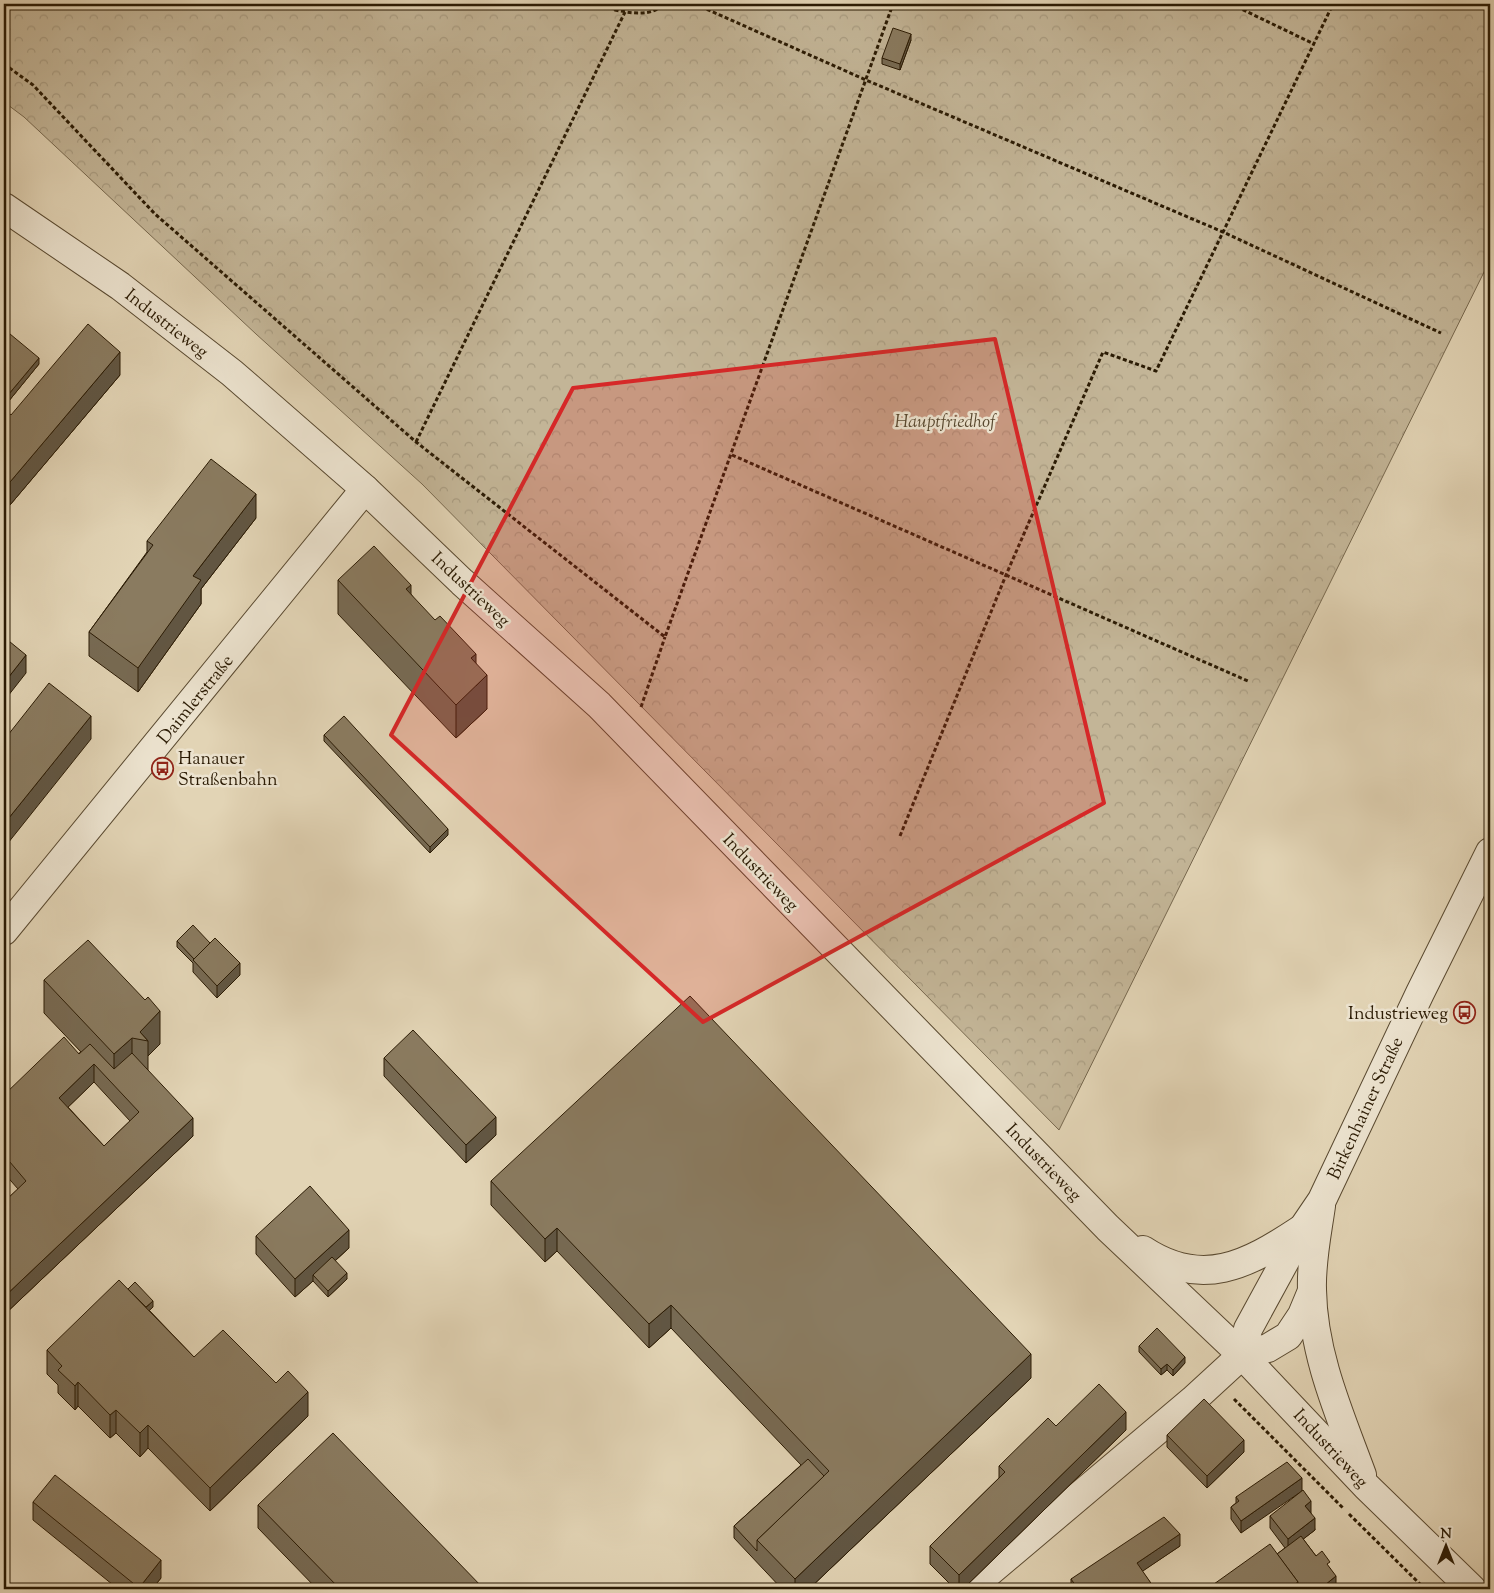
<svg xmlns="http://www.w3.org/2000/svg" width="1494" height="1593" font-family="'Sorts Mill Goudy',serif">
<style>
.park{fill:url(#park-crowns);stroke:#77684e}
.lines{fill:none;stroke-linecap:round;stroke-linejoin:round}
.minor-casing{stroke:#594930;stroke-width:30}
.path{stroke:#2b1b04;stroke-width:3;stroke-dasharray:4 2.5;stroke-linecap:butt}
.minor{stroke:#ece3cf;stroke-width:28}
.wall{fill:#776a53;stroke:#2b1b04;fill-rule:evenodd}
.shaded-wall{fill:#615643;stroke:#2b1b04}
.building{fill:#8a7b60;stroke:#2b1b04;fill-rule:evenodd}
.marked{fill:#d62828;fill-opacity:0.2;stroke:#d62828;stroke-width:4;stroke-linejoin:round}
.labels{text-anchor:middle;stroke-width:5;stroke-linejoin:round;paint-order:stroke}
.street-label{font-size:18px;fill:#2b1b04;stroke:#ece3cf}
.park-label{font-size:18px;font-style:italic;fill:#594930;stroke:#ece3cf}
.poi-label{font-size:18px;fill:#2b1b04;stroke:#ece3cf;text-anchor:start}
</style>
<defs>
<pattern id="park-crowns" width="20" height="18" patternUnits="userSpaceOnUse" patternTransform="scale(1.25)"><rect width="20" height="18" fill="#c3b597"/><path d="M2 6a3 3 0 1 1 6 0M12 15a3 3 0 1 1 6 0" fill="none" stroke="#a89b80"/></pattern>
</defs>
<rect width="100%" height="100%" fill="#e2d4b5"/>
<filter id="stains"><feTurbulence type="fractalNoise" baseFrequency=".004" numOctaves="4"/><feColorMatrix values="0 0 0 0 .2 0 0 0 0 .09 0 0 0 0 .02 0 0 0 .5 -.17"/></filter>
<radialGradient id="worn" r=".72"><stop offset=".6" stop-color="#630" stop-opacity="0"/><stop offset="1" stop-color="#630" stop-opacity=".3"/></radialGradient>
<polygon class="park" points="4,4 1490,4 1490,260 1059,1130 422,484 256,334 24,117 4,102"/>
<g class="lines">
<defs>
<g id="minor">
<polyline points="4,207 120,286 232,373 365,489 462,582 599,705 1108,1228 1242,1355 1366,1486 1472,1589"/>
<polyline points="4,931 365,489"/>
<path d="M 1321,1206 C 1317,1234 1311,1262 1312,1290 C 1313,1355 1340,1415 1362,1475"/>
<path d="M 1143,1250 C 1202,1289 1247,1265 1300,1230"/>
<polyline points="1242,1355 1248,1329 1303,1228 1322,1200 1420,993 1490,852"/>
<polyline points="969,1589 1193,1400 1242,1355 1268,1348 1288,1336 1302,1315 1312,1291"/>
</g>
</defs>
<use href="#minor" class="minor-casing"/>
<g class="path">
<path d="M 612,4 L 615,10 C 630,13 653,17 663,4"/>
<polyline points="695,4 866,80 1223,232 1441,333"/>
<polyline points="1231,4 1314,44"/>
<polyline points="4,64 33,85 155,214 416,442 665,637 893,4"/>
<polyline points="416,442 625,12"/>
<polyline points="732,455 1248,681"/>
<polyline points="641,707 665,637"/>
<polyline points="900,836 1006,575 1103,352 1156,371 1333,4"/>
<polyline points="1234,1399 1343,1508"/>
<polyline points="1349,1514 1425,1589"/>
</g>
<use href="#minor" class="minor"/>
</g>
<g class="wall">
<polygon points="911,40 900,70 882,64 882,58"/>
<polygon points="4,329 39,364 8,402 4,398"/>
<polygon points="120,375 10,505 4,500 4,411 11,415"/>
<polygon points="256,518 201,589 201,604 138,692 89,656 89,632 147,552 147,541"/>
<polygon points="338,580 411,594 487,709 456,738 338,614"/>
<polygon points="324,735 448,835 430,853 324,741"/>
<polygon points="177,941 240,975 217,998 193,972 193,963 177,947"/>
<path d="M 44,980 L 160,1044 L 148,1056 L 148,1071 L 193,1136 L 4,1315 L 4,1202 L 18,1189 L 4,1173 L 4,1095 L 81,1052 L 44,1013 ZM 94,1082 L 130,1121 L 104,1146 L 68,1107 Z"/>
<polygon points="1490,1000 1490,1024 1488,1023 1488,1005"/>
<polygon points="384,1058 496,1135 466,1163 384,1076"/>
<polygon points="491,1181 1031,1378 809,1589 782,1589 734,1538 734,1526 801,1465 671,1328 649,1348 557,1251 545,1262 491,1205"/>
<polygon points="256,1236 349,1248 335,1261 347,1279 328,1297 313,1281 295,1297 256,1254"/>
<polygon points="128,1289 153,1307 149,1310 194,1357 308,1416 210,1511 148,1448 140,1457 116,1433 110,1438 78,1406 75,1410 58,1393 58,1385 47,1374 47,1350"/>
<polygon points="1139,1346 1185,1363 1173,1376 1167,1370 1161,1375 1139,1352"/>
<polygon points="1056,1426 1126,1430 963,1589 955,1589 930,1564 930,1546 999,1478 999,1466"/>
<polygon points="1167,1435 1244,1452 1207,1488 1167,1447"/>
<polygon points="1490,1436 1490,1454 1486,1453 1486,1447"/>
<polygon points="1490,1476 1490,1495 1487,1491 1487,1479"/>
<polygon points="1302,1478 1241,1533 1231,1519 1231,1507 1236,1503 1236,1497"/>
<polygon points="33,1502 161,1578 152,1589 118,1589 33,1520"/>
<polygon points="258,1505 484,1589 317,1589 258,1528"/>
<polygon points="1311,1513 1315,1530 1303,1539 1316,1556 1330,1568 1336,1588 1277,1554 1285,1548 1270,1528 1270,1516"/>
<polygon points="1180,1546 1142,1571 1155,1589 1071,1589 1071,1579"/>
</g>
<g class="shaded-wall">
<polygon points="911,34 911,40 900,70 900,64"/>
<polygon points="120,352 120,375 10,505 10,482"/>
<polygon points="39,358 39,364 8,402 8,395"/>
<polygon points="256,494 256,518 201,589 201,604 138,692 138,668 193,576"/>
<polygon points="411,585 411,618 406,589"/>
<polygon points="476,654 476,686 487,675 487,709 456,738 456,705 471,658"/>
<polygon points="26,655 26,673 4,701 4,683"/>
<polygon points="91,716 91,739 4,848 4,824"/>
<polygon points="448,829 448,835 430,853 430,847"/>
<polygon points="240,963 240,975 217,998 217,986"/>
<polygon points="160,1011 160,1044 148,1056 148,1041 140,1032"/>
<polygon points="132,1038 132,1071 114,1085 114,1054"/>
<polygon points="94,1064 94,1082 59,1116 59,1098"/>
<polygon points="496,1117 496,1135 466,1163 466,1145"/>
<polygon points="193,1118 193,1136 4,1315 4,1297"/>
<polygon points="557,1228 557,1251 545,1262 545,1239"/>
<polygon points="349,1230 349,1248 316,1278 313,1275 313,1281 295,1297 295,1279"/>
<polygon points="347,1273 347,1279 328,1297 328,1291"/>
<polygon points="153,1301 153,1307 137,1322 137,1316"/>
<polygon points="671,1305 671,1328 649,1348 649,1324"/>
<polygon points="1031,1354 1031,1378 809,1589 795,1589 795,1579"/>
<polygon points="1185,1357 1185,1363 1173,1376 1173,1370"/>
<polygon points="1167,1364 1167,1370 1161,1375 1161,1369"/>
<polygon points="78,1382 78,1406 75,1410 75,1386"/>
<polygon points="308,1392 308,1416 210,1511 210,1488"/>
<polygon points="116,1410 116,1433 110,1438 110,1415"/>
<polygon points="1126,1412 1126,1430 963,1589 959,1589 959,1575"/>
<polygon points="148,1425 148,1448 140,1457 140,1433"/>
<polygon points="1244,1440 1244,1452 1207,1488 1207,1476"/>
<polygon points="1302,1478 1302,1491 1241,1533 1241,1521"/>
<polygon points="1311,1501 1311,1513 1305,1506"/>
<polygon points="1315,1518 1315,1530 1288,1551 1288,1539"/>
<polygon points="1180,1534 1180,1546 1137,1575 1137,1563"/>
<polygon points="161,1560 161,1578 152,1589 139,1589 139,1588"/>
<polygon points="1336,1576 1336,1588 1335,1589 1320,1589"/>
<polygon points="1298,1582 1298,1589 1288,1589"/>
</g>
<g class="building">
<polygon points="893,28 911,34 900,64 882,58"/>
<polygon points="88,324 120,352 10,482 4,476 4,411 5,409 11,415"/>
<polygon points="4,329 39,358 8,395 4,392"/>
<polygon points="211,459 256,494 193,576 201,580 138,668 89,632 153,545 147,541"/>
<polygon points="374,546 411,585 406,589 435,620 440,616 476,654 471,658 487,675 456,705 338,580"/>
<polygon points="4,637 26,655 4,683"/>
<polygon points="49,683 91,716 4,824 4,740"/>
<polygon points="344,716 448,829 430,847 324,735"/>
<polygon points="193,925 210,943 194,959 177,941"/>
<polygon points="215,938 240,963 217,986 193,960"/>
<polygon points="88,940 145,1000 148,997 160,1011 140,1032 148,1041 132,1038 114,1054 44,980"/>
<polygon points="690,996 1031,1354 795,1579 757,1540 829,1471 671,1305 649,1324 557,1228 545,1239 491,1181"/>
<polygon points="413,1030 496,1117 466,1145 384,1058"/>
<path d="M 64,1037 L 79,1054 L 90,1044 L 114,1069 L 132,1053 L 193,1118 L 4,1297 L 4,1202 L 26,1181 L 4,1155 L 4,1095 ZM 94,1064 L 139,1112 L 104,1146 L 59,1098 Z"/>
<polygon points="310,1186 349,1230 295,1279 256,1236"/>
<polygon points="332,1257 347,1273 328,1291 313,1275"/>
<polygon points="119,1280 194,1357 223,1330 276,1383 288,1371 308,1392 210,1488 148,1425 140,1433 116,1410 110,1415 78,1382 75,1386 58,1370 62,1366 47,1350"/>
<polygon points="135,1282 153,1301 146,1307 128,1289"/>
<polygon points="1157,1328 1185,1357 1173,1370 1167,1364 1161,1369 1139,1346"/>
<polygon points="1099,1384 1126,1412 959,1575 930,1546 1005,1472 999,1466 1048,1418 1056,1426"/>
<polygon points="1204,1399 1244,1440 1207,1476 1167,1435"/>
<polygon points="333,1433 484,1589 340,1589 258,1505"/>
<polygon points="1488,1435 1490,1436 1490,1448 1486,1447"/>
<polygon points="808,1459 824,1476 757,1540 757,1551 734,1526"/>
<polygon points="1287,1462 1302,1478 1241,1521 1231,1507 1239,1501 1236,1497"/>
<polygon points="55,1475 161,1560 139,1588 33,1502"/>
<polygon points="1490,1476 1490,1483 1487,1479"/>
<polygon points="1303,1490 1311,1501 1305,1506 1315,1518 1288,1539 1270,1516"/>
<polygon points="1164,1517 1180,1534 1137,1563 1155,1589 1078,1589 1071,1579"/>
<polygon points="1301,1536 1316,1556 1322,1551 1330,1562 1327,1564 1336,1576 1320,1589 1296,1589 1298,1588 1298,1582 1277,1554"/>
<polygon points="1270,1544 1298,1582 1288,1589 1207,1589"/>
<polygon points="974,1586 977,1589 970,1589"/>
</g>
<path class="marked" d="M 995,339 L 1104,803 L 703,1022 L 391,735 L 573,388 Z"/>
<defs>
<symbol id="bus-ring" viewBox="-11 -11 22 22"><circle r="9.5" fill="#ece3cf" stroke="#8f2418" stroke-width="1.5"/><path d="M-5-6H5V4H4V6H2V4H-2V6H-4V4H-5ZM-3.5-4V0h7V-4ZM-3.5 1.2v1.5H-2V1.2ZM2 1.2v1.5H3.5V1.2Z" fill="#8f2418"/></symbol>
</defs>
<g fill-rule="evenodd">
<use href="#bus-ring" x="150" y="756" width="25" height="25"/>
<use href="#bus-ring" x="1452" y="1000" width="25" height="25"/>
</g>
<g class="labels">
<g class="street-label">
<text transform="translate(167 323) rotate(38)" y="6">Industrieweg</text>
<text transform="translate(471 589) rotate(43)" y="6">Industrieweg</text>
<text transform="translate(195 699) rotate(-51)" y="6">Daimlerstraße</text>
<text transform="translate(761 872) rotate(46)" y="6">Industrieweg</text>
<text transform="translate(1365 1108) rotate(-65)" y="6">Birkenhainer Straße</text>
<text transform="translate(1044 1162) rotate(46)" y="6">Industrieweg</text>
<text transform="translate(1331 1448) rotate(47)" y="6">Industrieweg</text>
</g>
<g class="park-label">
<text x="945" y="427">Hauptfriedhof</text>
</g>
<g class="poi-label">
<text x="178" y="764">Hanauer<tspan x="178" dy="21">Straßenbahn</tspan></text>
<text x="1448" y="1019" text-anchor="end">Industrieweg</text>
</g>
</g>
<rect width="1494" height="1593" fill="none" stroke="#e2d4b5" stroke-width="20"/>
<rect x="5" y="5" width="1484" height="1583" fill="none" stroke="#2b1b04" stroke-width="2.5"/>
<rect x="10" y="10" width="1474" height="1573" fill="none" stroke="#2b1b04"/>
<g transform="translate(1446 1546)" stroke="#ece3cf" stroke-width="4" paint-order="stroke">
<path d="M0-4L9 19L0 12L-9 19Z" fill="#2b1b04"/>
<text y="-8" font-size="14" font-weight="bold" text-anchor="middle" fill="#2b1b04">N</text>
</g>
<rect width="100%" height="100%" filter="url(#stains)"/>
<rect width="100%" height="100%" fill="url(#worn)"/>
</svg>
